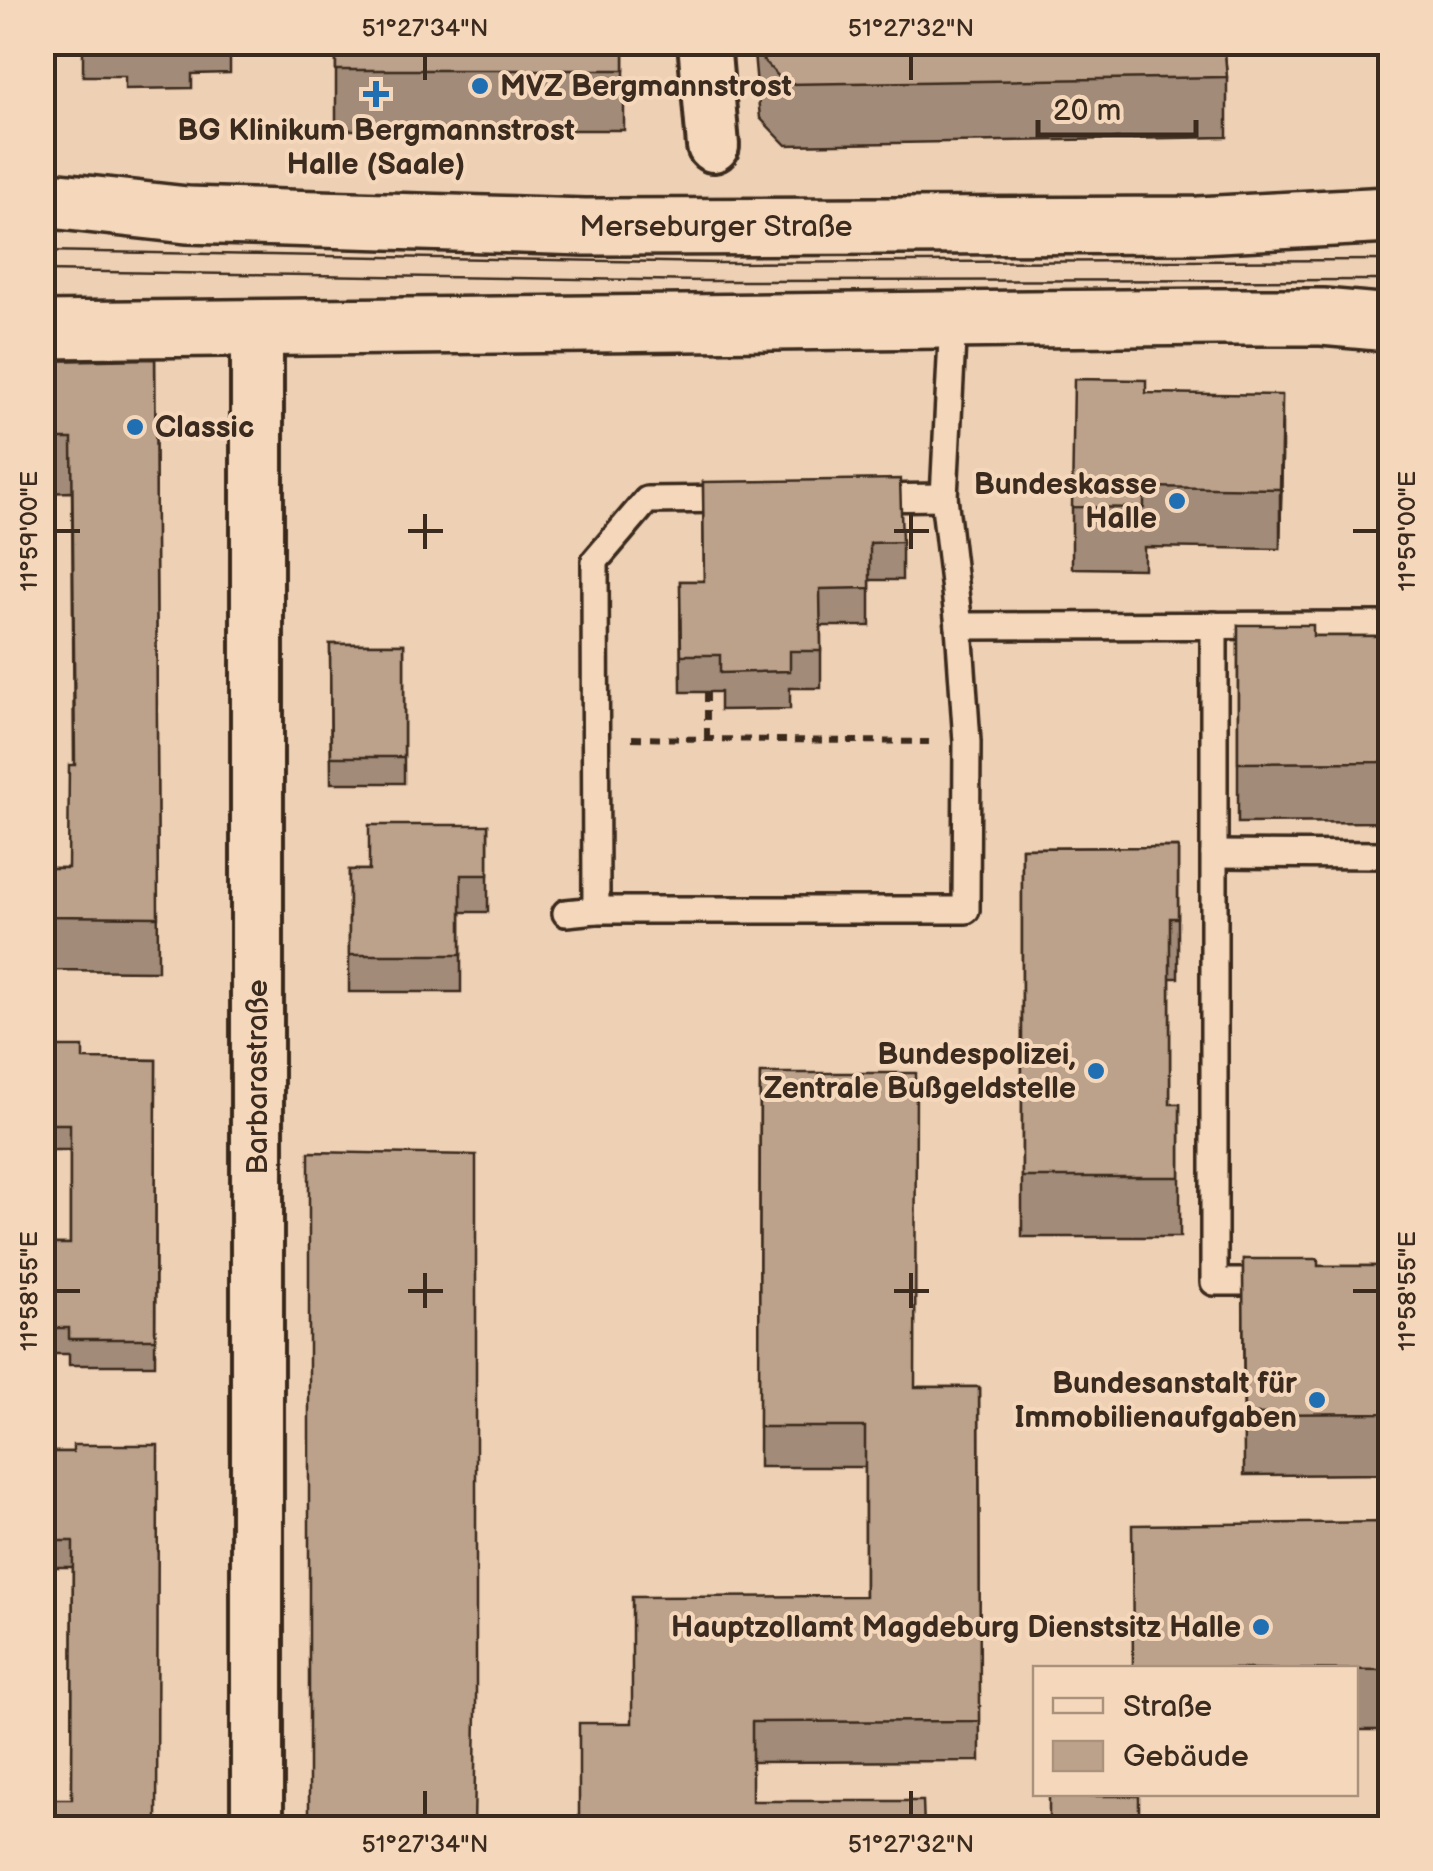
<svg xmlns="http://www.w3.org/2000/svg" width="1433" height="1871" font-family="'Balsamiq Sans',sans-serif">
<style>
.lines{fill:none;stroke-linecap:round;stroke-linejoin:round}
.service-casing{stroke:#3b2a1e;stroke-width:32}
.minor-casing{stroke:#3b2a1e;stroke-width:58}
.primary-casing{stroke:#3b2a1e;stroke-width:62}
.path{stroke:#3b2a1e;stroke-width:6;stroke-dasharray:10 8;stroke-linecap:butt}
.service{stroke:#f5d8bb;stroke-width:25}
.minor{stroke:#f5d8bb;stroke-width:50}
.primary{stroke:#f5d8bb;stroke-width:55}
.tram{stroke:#3b2a1e;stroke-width:2.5}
.wall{fill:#a28b78;stroke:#3b2a1e;stroke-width:2.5}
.shaded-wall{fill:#847161;stroke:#3b2a1e;stroke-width:2.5}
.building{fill:#bca28b;stroke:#3b2a1e;stroke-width:2.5}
.ticks{fill:none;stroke:#3b2a1e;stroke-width:4}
.poi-dot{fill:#1f6fb2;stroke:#f5d8bb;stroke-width:4}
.labels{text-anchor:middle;stroke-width:8;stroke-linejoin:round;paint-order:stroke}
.poi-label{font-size:30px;font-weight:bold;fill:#3b2a1e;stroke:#f5d8bb;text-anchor:end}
.street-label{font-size:30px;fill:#3b2a1e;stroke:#f5d8bb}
.neatline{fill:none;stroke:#3b2a1e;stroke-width:4}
.ticks-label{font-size:25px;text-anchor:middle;fill:#3b2a1e}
</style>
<rect width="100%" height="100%" fill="#eed1b5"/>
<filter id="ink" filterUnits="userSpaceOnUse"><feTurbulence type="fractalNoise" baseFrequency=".01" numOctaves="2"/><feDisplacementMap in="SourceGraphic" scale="20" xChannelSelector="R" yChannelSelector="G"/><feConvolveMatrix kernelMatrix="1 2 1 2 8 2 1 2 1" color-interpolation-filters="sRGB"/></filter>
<g filter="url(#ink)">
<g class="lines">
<defs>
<g id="service">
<polyline points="866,498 944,497"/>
<polyline points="736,499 647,500 595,561 596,910 966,910 967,742 959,626 944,497 953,320"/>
<polyline points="1214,625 1214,1282 1276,1282"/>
<polyline points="959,626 1390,625"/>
<polyline points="1214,854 1390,855"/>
<polyline points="566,913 596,910"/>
</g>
<g id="minor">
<polyline points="704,42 713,146"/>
<polyline points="257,326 257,1828"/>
</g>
<g id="primary">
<polyline points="42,199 187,215 585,227 1199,225 1390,215"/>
<polyline points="42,330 1217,317 1322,317 1390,323"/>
</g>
</defs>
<use href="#service" class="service-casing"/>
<use href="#minor" class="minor-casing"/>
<use href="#primary" class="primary-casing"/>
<g class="path">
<polyline points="47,42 47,146"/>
<polyline points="707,692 707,739"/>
<polyline points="632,738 929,742"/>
</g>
<use href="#service" class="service"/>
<use href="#minor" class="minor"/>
<use href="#primary" class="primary"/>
<g class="tram">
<polyline points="42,251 720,263 1390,260"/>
<polyline points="42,271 706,281 1390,280"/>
</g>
</g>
<g class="wall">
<polygon points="83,42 230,42 230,73 192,74 192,88 125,89 125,76 83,76"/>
<rect x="336" y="42" width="288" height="88"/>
<polygon points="753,42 1224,42 1227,77 1227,137 786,145 760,118"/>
<polygon points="155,359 158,971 42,970 42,868 68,868 74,765 72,492 42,493 42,361"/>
<polygon points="1146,393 1282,455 1280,549 1144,547 1144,569 1072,568 1072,507"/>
<polygon points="703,482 902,542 902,580 870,580 870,626 821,626 821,688 790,688 790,709 720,710 720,692 681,692 680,581 704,581"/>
<polygon points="1238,625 1313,636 1390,636 1390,822 1238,823"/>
<polygon points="330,644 404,644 404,783 331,783"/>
<polygon points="488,825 488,912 461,912 461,992 349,992 349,870 369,870"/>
<polygon points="1178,847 1178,978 1170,978 1170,1104 1180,1104 1180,1237 1022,1237 1022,848"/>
<polygon points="42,1047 83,1059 156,1060 155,1365 69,1365 69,1354 42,1354 42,1244 70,1244 70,1150 42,1150"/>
<polygon points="760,1073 915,1387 979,1387 980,1761 752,1762 579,1828 632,1723 865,1596 865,1467 759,1467"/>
<polygon points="1243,1259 1318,1266 1390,1266 1390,1474 1244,1475"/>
<polygon points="42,1452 73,1452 157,1828 72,1799 73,1567 42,1567"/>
<polygon points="1390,1522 1390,1730 1356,1730 1356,1668"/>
</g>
<polygon class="shaded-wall" points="1282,395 1282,455 1280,549 1280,489"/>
<g class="building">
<rect x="336" y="42" width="288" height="28"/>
<polygon points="758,42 1224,42 1227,77 786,84 760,57"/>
<polygon points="155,359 158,917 42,916 42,868 68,868 69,765 75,765 72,439 42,439 42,361"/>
<polygon points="1074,379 1146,380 1146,393 1282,395 1280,489 1144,487 1144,508 1072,507"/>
<polygon points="900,479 902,542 870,543 870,588 820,589 821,651 790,651 790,671 720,673 720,655 681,655 680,581 704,581 703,482"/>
<polygon points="1238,625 1313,625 1313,636 1390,636 1390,762 1238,763"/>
<polygon points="330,644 404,644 404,757 331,757"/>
<polygon points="369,825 488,825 488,875 461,875 461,955 349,955 349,870 369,870"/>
<polygon points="1178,847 1178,918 1170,918 1170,1104 1180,1104 1180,1177 1022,1177 1022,848"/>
<polygon points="42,1047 83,1047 83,1059 156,1060 155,1339 69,1339 69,1328 42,1328 42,1244 70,1244 70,1124 42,1124"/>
<polygon points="760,1073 916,1073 915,1387 979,1387 980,1721 752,1722 752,1801 923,1801 924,1828 579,1828 579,1723 632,1723 632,1597 865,1596 865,1427 759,1427"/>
<polygon points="309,1152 476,1155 476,1711 474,1828 309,1828"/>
<polygon points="1243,1259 1318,1259 1318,1266 1390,1266 1390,1413 1244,1414"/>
<polygon points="73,1445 158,1445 157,1828 42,1828 42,1799 72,1799 73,1541 42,1541 42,1452 73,1452"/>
<polygon points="1390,1522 1390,1670 1133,1668 1132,1525"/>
<rect x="1049" y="1796" width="90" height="32"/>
</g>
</g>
<path class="ticks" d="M 425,55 L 425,80M 911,55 L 911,80M 425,514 L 425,549M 911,514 L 911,549M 55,531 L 80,531M 408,531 L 443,531M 894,531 L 929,531M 1353,531 L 1378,531M 425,1273 L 425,1308M 911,1273 L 911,1308M 55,1291 L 80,1291M 408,1291 L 443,1291M 894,1291 L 929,1291M 1353,1291 L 1378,1291M 425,1791 L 425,1816M 911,1791 L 911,1816"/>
<g class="poi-dot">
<circle cx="480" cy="86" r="10"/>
<path d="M371 79h10v10h10v10h-10v10h-10v-10h-10v-10h10z"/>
<circle cx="135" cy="427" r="10"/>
<circle cx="1177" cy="501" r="10"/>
<circle cx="1096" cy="1071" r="10"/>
<circle cx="1317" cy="1400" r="10"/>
<circle cx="1261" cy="1627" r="10"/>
</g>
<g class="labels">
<g class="poi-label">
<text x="500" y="96" text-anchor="start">MVZ Bergmannstrost</text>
<text x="376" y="140" text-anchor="middle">BG Klinikum Bergmannstrost<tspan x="376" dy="34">Halle (Saale)</tspan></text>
<text x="155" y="437" text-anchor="start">Classic</text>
<text x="1157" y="494">Bundeskasse<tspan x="1157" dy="34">Halle</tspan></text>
<text x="1076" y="1064">Bundespolizei,<tspan x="1076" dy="34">Zentrale Bußgeldstelle</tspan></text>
<text x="1297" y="1393">Bundesanstalt für<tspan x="1297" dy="34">Immobilienaufgaben</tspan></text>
<text x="1241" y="1637">Hauptzollamt Magdeburg Dienstsitz Halle</text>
</g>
<g class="street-label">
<text x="716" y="236">Merseburger Straße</text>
<text transform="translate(257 1077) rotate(-90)" y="10">Barbarastraße</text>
</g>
</g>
<rect width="1433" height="1871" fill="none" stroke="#f5d8bb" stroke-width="110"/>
<rect x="1033" y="1666" width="325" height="130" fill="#f5d8bb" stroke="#ab927c" stroke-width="2.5"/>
<rect x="1053" y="1698" width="50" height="15" fill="#f5d8bb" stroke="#ab927c" stroke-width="2.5"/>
<text x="1123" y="1716" font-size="30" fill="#3b2a1e">Straße</text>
<rect x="1053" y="1741" width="50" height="30" fill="#bca28b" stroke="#ab927c" stroke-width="2.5"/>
<text x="1123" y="1766" font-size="30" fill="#3b2a1e">Gebäude</text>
<path d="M1038 120v15h158v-15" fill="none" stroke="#3b2a1e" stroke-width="5"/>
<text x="1053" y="120" font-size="30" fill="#3b2a1e" stroke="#f5d8bb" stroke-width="8" paint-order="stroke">20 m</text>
<rect x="55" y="55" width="1323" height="1761" class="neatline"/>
<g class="ticks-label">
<text x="425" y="36">51°27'34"N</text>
<text x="911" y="36">51°27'32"N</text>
<text transform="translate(1406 531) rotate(-90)" y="9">11°59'00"E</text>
<text transform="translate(28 531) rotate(-90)" y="9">11°59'00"E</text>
<text transform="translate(1406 1291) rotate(-90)" y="9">11°58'55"E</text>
<text transform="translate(28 1291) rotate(-90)" y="9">11°58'55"E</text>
<text x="425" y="1852">51°27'34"N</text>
<text x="911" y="1852">51°27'32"N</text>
</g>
</svg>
